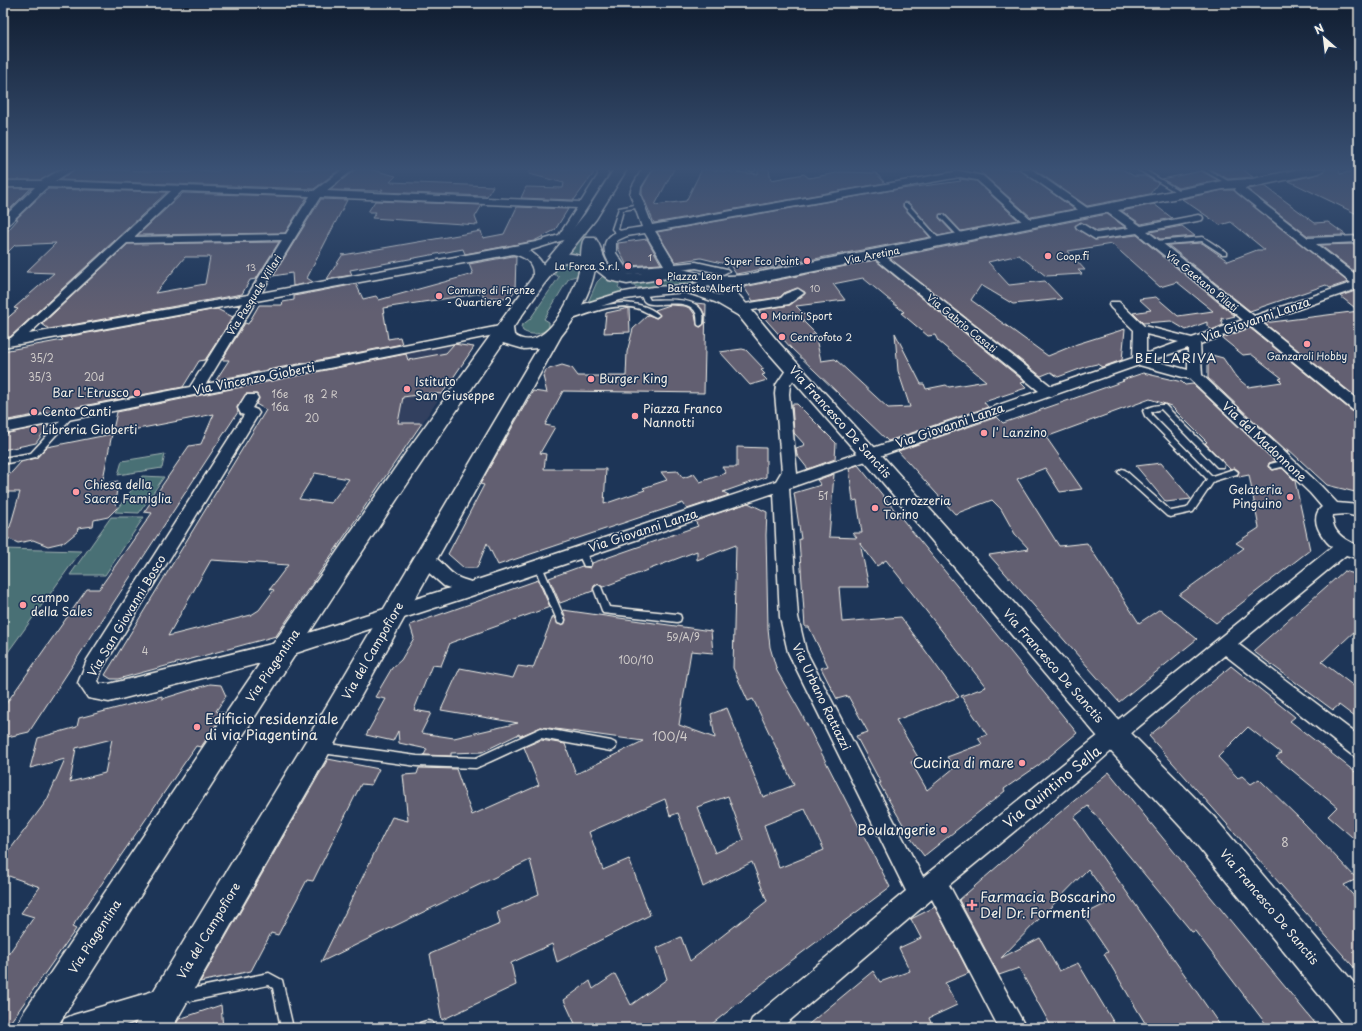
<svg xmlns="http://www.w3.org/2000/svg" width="1362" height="1031" font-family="'Playpen Sans',sans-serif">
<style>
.built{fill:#32415f}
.green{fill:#487074;stroke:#9eb0ae}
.building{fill:#625e71;stroke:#f4f1e8;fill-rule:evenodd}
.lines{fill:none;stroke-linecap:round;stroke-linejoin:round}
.lane-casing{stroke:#f4f1e8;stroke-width:3}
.street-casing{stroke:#f4f1e8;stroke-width:3}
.secondary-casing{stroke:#f4f1e8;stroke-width:3}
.lane{fill:#1d3557;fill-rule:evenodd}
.street{fill:#1d3557;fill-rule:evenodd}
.secondary{fill:#1d3557;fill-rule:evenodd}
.poi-dot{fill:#ff9aa2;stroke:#1d3557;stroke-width:1.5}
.labels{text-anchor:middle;stroke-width:3;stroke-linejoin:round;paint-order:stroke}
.far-number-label{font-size:9px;fill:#d0ccca}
.far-street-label{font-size:10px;fill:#f4f1e8;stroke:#1d3557}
.far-poi-label{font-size:10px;fill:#f4f1e8;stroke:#1d3557;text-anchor:start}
.number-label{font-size:10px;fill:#d0ccca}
.street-label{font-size:12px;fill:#f4f1e8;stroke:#1d3557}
.poi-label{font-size:12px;fill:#f4f1e8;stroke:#1d3557;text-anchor:start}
.near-number-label{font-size:12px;fill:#d0ccca}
.neighbourhood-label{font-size:13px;letter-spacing:1px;fill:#f4f1e8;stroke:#1d3557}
.near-poi-label{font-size:14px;fill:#f4f1e8;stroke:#1d3557;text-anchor:start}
.near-street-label{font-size:14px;fill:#f4f1e8;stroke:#1d3557}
</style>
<rect width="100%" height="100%" fill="#1d3557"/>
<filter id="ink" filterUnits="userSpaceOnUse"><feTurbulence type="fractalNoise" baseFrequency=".025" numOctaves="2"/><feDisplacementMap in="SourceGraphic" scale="8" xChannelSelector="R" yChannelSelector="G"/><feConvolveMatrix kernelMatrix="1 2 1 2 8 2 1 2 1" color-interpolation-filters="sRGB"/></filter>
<g filter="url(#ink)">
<g class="built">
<polygon points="784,169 955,169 888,173 844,173"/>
<polygon points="453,344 474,347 412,438 368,439 368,361"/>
</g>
<g class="green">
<polygon points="584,231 587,233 582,242 582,255 566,254"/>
<path d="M 572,260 L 581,263 L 580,275 L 569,278 L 544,319 L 549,322 L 549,327 C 542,335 531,336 523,331 L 521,326 L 530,319 L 559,277 L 552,273 L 556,264 Z"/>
<polygon points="604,275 621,281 618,287 624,292 588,302 597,282"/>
<path d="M 677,275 L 695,281 L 690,286 C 678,286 637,292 631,284 L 632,282 Z"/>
<polygon points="165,454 162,468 118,475 122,461"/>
<polygon points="142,476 164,477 139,513 115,512"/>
<polygon points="111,517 144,517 105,575 70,575"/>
<polygon points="3,549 81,551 3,659"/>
</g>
<g class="building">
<polygon points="7,169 59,169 41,180 3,180 3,173"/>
<polygon points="75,169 191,172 193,170 218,171 220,169 340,169 314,189 60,180"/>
<polygon points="355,169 369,169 396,176 390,182 493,186 487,196 381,192 383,189 380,191 330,190"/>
<polygon points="530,169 577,169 594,173 574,200 521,198 526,187 563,188 564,183 529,174"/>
<polygon points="653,169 674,169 655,205 686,201 702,169 758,174 758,169 769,169 771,180 804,174 809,178 842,172 876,173 885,183 654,223 642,194 642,188"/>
<polygon points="977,169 1019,169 1074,209 1031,217"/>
<polygon points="1034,169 1122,169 1134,176 1145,176 1158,183 1150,194 1087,206"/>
<polygon points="1210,169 1242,169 1253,177 1228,179"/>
<polygon points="1326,169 1339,169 1340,174 1359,170 1359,215 1289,181 1319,174"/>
<polygon points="1201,171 1218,180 1178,188 1162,179"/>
<polygon points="959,179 976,181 1018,220 961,231 945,214 940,214 939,218 953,233 938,236 909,203 904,202 903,207 930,237 736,274 730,265 701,258 675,262 657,232 893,190 961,181"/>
<polygon points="1265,186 1315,223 1328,222 1346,235 1308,236 1247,189"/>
<polygon points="3,188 31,188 3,216"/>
<polygon points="48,189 167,192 10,337 3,337 3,322 18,309 14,308 54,273 26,272 56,243 15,245 3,257 3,236 18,219 16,219"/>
<polygon points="1223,190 1234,190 1348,282 1330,288 1326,285 1250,311 1168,245 1202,243 1228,261 1257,250 1265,250 1231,222 1220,225 1182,199"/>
<polygon points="183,193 307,197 285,233 138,235"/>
<polygon points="321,199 347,200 307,278 313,282 293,286 292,273 273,276"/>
<polygon points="375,201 482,205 475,217 478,225 372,218 376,212 368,212"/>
<polygon points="1154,204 1172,218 1141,224 1122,211"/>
<polygon points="517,207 568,209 555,230 534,241 465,254 463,249 350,270 352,275 327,279 343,254 343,255 481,231 483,238 504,234"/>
<polygon points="1107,214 1125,227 1097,231 1080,222 1075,227 1095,240 1137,235 1235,316 1223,319 1221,318 1223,325 1212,330 1207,326 1207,322 1186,330 1171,321 1143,323 1133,313 1151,310 1139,299 1156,297 1178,316 1213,311 1177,282 1160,287 1112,244 1068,251 1085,270 1078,270 1082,274 1046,276 1019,255 988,262 1009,285 1045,281 1062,299 1013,304 981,285 971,300 1048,356 1077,344 1125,329 1122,360 1102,367 1097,364 1088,366 1058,377 1051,372 1041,376 889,258"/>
<polygon points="1182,226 1195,236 1160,239 1150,232"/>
<polygon points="647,239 661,264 627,266 618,248 618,243"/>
<path d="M 279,242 L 256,279 L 250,280 L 242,294 L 49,329 L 42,324 L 128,244 ZM 185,257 L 210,257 L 205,284 L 155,293 Z"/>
<polygon points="1358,244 1359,275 1320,245"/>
<polygon points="513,256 516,256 515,291 509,298 483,297 483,293 383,308 388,339 400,337 402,344 216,380 229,360 222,360 245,323 248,324 259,305 282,305 283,302 294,300 294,296 356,284 363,299 376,296 379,300 473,274 469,264"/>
<path d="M 875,260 L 1025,382 L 1021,383 L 1026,388 L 984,402 L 988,407 L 888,441 L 791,348 L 760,313 L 759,310 L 790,305 L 805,294 L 805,292 L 797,288 L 784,293 L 780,297 L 753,301 L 744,287 ZM 863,278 L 904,312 L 901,313 L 928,336 L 935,335 L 938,341 L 986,381 L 949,387 L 946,385 L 926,389 L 924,384 L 921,384 L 895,333 L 898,371 L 910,407 L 888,408 L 835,359 L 821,361 L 817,343 L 809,336 L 816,334 L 803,321 L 809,319 L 796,306 L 845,300 L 833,284 Z"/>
<polygon points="1359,290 1359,311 1340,296"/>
<polygon points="695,303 706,304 704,393 563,391 545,425 555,427 540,453 546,454 544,469 606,469 604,504 645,490 643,488 667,480 661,472 678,471 683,478 694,474 700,482 726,473 722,467 737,467 737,447 766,448 766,477 723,492 729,495 687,509 683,503 498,565 487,543 477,568 464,568 448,554 484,485 480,484 533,391 547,393 543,376 546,370 562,365 572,368 578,376 626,376 627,352 633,329 648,315 657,318 660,315 655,310 670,305 685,306 691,309 695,315 697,325 701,327 704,324 705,315 701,308"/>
<polygon points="629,308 630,332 604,333 606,313"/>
<polygon points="217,309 233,317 205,360 199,361 183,387 3,421 3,351 63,340 61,338"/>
<polygon points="1359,311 1359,399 1264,323"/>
<polygon points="1250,328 1353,412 1359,414 1359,493 1327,485 1287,448 1288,453 1208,378 1208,354 1223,358 1236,377 1248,387 1282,382 1279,379 1282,378 1251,354 1243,355 1222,338"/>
<path d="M 454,344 L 474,347 L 442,394 L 430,393 L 403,397 L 398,423 L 422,423 L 276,636 L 118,679 L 111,679 L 105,675 L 266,410 L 256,404 L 259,399 L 257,394 L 246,394 L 237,407 L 238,412 L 29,732 L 3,738 L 3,708 L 87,589 L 99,589 L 152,513 L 144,512 L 189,446 L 201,444 L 214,414 L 112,434 L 117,412 L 406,354 L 408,360 L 446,353 ZM 315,473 L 349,479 L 331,503 L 299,499 ZM 211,560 L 288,565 L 270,589 L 274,590 L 259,610 L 251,615 L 168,636 Z"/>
<polygon points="742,349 746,350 764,369 761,370 765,374 762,375 767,380 750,385 720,352"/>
<polygon points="1143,373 1182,382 1185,385 1193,384 1275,461 1269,463 1268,467 1273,470 1282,468 1295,481 1310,550 1216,623 1179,595 1244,548 1236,543 1259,528 1249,475 1239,477 1237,475 1239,471 1235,468 1230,469 1205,443 1207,442 1171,406 1150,399 1046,437 1082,489 1060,492 1045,468 1017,479 1059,546 1087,543 1139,623 1160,609 1197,639 1119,702 989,555 1029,549 1015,534 1001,509 992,500 955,514 898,451 997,417 1003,423 1124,381 1122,380"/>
<polygon points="792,404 797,404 836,443 835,459 808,469 797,455 796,448 805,445 794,433"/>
<polygon points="49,425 36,443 3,450 3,434"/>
<polygon points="112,434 102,484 118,481 115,504 118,507 108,517 94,520 93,526 78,528 77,532 65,542 48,546 33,540 18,543 3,536 3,532 10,527 20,492 3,492 3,482 21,462 36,458 47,447"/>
<polygon points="1161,463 1191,499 1166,502 1136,466"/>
<path d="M 858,465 L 1077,733 L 1039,765 L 1004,789 L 1005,791 L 924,856 L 912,840 L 879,783 L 881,783 L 856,736 L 868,732 L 848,696 L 837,699 L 821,668 L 828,666 L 809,627 L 805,627 L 799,539 L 801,539 L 794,493 L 821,485 L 817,480 L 834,474 L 829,537 L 857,538 L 853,533 L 862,533 L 857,500 L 853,501 L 849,468 ZM 860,543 L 877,566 L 886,560 L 986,687 L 961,696 L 987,735 L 978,738 L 982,744 L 947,757 L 954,768 L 927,790 L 911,762 L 919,759 L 896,720 L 959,697 L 901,617 L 842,622 L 839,587 L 869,587 Z"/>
<path d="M 748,503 L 767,512 L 766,535 L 768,628 L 770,647 L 777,671 L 801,713 L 890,887 L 791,961 L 707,1028 L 577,1028 L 564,1000 L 590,981 L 593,989 L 615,974 L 631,1005 L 667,979 L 657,948 L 681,937 L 690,961 L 767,901 L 752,862 L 703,887 L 678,813 L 670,816 L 665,799 L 589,832 L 603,870 L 629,859 L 650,915 L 557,962 L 552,944 L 511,963 L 516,985 L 442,1020 L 430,954 L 500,924 L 497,912 L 539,894 L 530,860 L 321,962 L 392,817 L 408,821 L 403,775 L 417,774 L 419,768 L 456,769 L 472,815 L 539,785 L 524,747 L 541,740 L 565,744 L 576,774 L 643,741 L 541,727 L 520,736 L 519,734 L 482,752 L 451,753 L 451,756 L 424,755 L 427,749 L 399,743 L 398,731 L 393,741 L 366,735 L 386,699 L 375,697 L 392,668 L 401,660 L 414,638 L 410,625 L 538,580 L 550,607 L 450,643 L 441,666 L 432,665 L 414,710 L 431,713 L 421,733 L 454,738 L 518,723 L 441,710 L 460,668 L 513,678 L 518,666 L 533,668 L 553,616 L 558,624 L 561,625 L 565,623 L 566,619 L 563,610 L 711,631 L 713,653 L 691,651 L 679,725 L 715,738 L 711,714 L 727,708 L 763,797 L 794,785 L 753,699 L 748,701 L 733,668 L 736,545 L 697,560 L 697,551 L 603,587 L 597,584 L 594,586 L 593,591 L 560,603 L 549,578 L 582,566 L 590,568 L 592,563 L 698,526 L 695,521 ZM 728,796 L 744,840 L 715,853 L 697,807 ZM 805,809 L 824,850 L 779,868 L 764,825 Z"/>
<polygon points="1344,571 1359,575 1359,627 1322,662 1359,690 1359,720 1339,705 1333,710 1253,651"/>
<polygon points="1231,666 1295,717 1290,721 1359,775 1359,843 1328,816 1337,807 1276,757 1281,753 1248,727 1218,757 1238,778 1242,776 1251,784 1259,779 1304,823 1357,879 1344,885 1359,902 1359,973 1149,736"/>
<path d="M 210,684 L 221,685 L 226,696 L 216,711 L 224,713 L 201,747 L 196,746 L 72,927 L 76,929 L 19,1010 L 6,1028 L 3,1028 L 3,962 L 34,917 L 21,913 L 40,887 L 3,874 L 3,859 L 47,800 L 65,759 L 30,768 L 38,738 L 77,727 L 79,718 L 162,696 L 162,699 ZM 112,739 L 105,773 L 70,782 L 76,748 Z"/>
<polygon points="328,759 379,769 371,785 361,784 313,881 307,880 278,935 271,933 251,971 200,982"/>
<polygon points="1109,772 1224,913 1319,1028 1269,1028 1195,931 1192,932 1088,806 1074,817 1222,1028 1148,1028 1104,954 1108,952 1083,915 1111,901 1088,869 1001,958 1040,938 1059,971 1078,963 1117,1028 1052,1028 1019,968 999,975 959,900 1046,824"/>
<polygon points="935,907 969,973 945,983 957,1005 929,1018 933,1028 804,1028 873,971 880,982 910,971 899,948 921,938 911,919"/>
<polygon points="221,1005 223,1028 174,1028 179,1019"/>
</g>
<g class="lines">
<defs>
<g id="lane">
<polygon points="745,169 755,169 755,170 753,171"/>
<polygon points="1137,169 1143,169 1183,193 1179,194"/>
<polygon points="1201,169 1207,169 1233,184 1229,185"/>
<polygon points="640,204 643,206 642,207 623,210 618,229 620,231 628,232 628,234 616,233 612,229 619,208"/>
<polygon points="904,204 908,204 941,241 941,243 937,243 904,206"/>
<polygon points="940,215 944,215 964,236 964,238 960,238 940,217"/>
<polygon points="1203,237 1226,252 1226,254 1222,254 1202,241 1155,245 1152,243 1155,241"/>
<path d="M 643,290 L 645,291 L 650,300 C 664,300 698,296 703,314 C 704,317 703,321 703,324 L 700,326 L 698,325 C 697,322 698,317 696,313 C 688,295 651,310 644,301 C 642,299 641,295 640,292 Z"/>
<path d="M 624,303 C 637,304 649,306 659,315 L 656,317 C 649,314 644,310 636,308 C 612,302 589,314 567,321 L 564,319 C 577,309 608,304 624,303 Z"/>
<path d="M 1163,405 L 1165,405 L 1223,463 L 1224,465 L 1223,467 L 1217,467 L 1161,409 L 1151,412 L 1152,415 L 1212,476 L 1234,469 L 1238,472 L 1237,474 L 1214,481 L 1193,512 L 1170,517 L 1167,516 L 1118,472 L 1122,469 L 1125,470 L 1171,511 L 1187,508 L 1207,479 L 1145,416 L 1143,411 C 1149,406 1156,405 1163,405 Z"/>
<polygon points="68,413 70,413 74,415 36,457 3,464 3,458 31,453"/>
<polygon points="1287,460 1291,463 1290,465 1273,469 1269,466 1270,464"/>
<polygon points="581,548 584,549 591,564 590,566 584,566 577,551 578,549"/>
<polygon points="538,563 541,564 542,566 565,620 564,623 561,624 558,623 557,620 534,566 535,564"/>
<polygon points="598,585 601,587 609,607 677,614 680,615 681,618 680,621 677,622 603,613 594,589 595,587"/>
<polygon points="541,728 611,741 615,743 616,746 615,749 611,751 541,738 476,768 417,766 322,753 318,751 317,748 318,745 322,743 417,756 476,758"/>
<polygon points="269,973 282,980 293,1028 281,1028 273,988 268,985 181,1003 177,1001 175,997 177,993 181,991"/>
<polygon points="427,1021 432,1022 433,1028 419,1028 420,1023"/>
</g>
<g id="street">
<path d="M 62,169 L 74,169 L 55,181 L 314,191 L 343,169 L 354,169 L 326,191 L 581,202 L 598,175 L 598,172 L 594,169 L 606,169 L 608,175 L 572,231 L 583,230 L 584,232 L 583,234 L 528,251 C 540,256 550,270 542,283 L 538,284 L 532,281 C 536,266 528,257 513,254 L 256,301 L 206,384 L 505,325 L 509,326 L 511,329 L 509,332 L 3,433 L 3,423 L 190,387 L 243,303 L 3,347 L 3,339 L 11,338 L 171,191 L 47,187 L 7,226 L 3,227 L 3,218 L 35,187 L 3,187 L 3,181 L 41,181 ZM 182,191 L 310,196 L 286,234 L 134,237 ZM 320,197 L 577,208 L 559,235 L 536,242 L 261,293 ZM 282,240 L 248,295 L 29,334 L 127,243 Z"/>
<path d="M 642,169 L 652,169 L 641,187 L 640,194 L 652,225 L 960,171 L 983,176 L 1035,223 L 1030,226 L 1026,225 L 977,180 L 960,177 L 655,231 L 675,264 L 696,262 L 727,269 L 729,271 L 723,274 L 696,268 L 681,270 L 683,272 L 681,274 L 677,275 L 669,271 L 624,275 C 611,272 597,248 609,237 C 617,229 632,229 642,227 L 630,194 L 632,187 ZM 645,233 L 664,265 L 626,268 L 616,253 L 616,241 L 627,236 Z"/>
<polygon points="1020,169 1031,169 1093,212 1088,215 1084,214"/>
<path d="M 1243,180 L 1248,183 L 1245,189 L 1308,238 L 1359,236 L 1359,242 L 1316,244 L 1359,277 L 1359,288 L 1261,322 L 1359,401 L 1359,413 L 1354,411 L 1250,326 L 1200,344 L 1202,375 L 1320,485 L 1337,503 L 1359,505 L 1359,517 L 1346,514 L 1333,515 C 1330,532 1346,541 1359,546 L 1359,559 L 1346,555 L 1238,644 L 1359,736 L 1359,758 L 1352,755 L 1225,655 L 1136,729 L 1099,762 L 949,885 L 1026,1028 L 999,1028 L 932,899 L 781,1028 L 748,1028 L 752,1019 L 906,891 L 788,652 L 780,617 L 774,493 L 471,596 L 284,657 L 109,702 L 88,698 L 78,683 L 87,660 L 244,415 L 241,414 L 238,408 L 246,395 L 256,395 L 258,398 L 252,408 L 257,410 L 259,413 L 102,669 L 98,681 L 100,684 L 109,684 L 284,641 L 450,588 L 444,586 L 420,565 L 418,560 L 420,555 C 436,550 444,569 456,576 C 460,579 466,580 471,582 L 776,481 L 782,471 L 775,394 L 776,385 L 788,367 L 798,367 L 800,370 L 790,385 L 789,394 L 797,474 L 1039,391 L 872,256 L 870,254 L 872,252 L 880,252 L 1051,386 L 1133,358 L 1134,330 L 1111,308 L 1109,305 L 1111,302 L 1119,302 L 1144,326 L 1192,338 L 1243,320 L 1137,233 L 1095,239 L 1077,228 L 1076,226 L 1081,223 L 1097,233 L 1129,228 L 1104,210 L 1103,208 L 1104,206 L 1112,206 L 1141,226 L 1198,215 L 1202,216 L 1203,218 L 1202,220 L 1147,231 L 1254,316 L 1351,283 L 1237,192 L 1235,190 L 1240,181 ZM 1146,334 L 1179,342 L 1146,354 ZM 1188,348 L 1188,370 L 1152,360 ZM 1139,365 L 1190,379 L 1310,493 L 1322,507 C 1308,519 1322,538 1332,547 L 923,877 L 806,651 L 798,617 L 789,488 Z"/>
<path d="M 564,254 C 576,253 586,257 594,267 L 588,270 L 572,261 L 554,264 L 548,261 L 550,259 Z"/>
<polygon points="711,279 715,280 717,282 715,284 701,289 724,297 738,305 781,298 785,294 798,289 804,293 789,304 747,311 752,316 746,320 715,302 685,292 653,295 619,300 566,318 560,314 562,311 619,293 653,287 690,285"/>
<polygon points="164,988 173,992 177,1001 173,1010 116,1028 60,1028 64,1019 73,1015"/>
</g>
<path id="secondary" d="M 614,169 L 627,169 L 596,219 L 544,284 L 513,328 L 514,335 C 545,357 574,294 579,271 C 582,261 580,250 583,241 L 585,238 L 595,238 C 605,251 600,262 618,272 C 629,278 654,270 666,269 C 682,267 694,273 708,275 C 720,277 733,276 745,275 L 1223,181 L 1252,179 L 1300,169 L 1325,169 L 1319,173 L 1252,187 L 1223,189 L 745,285 L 728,286 L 738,294 L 779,343 L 886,460 L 1124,726 L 1214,817 L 1359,989 L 1359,1028 L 1346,1028 L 1192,839 L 1104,744 L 872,470 L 767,351 L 726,300 L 709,286 L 687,279 L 668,278 L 627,284 L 609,280 L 595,269 C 591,293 576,318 561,336 L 327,757 L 172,1028 L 134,1028 L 139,1015 L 307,739 L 538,348 L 524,349 L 503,343 C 348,567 203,798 56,1028 L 17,1028 L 22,1015 L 275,641 L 407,451 L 532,278 L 585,214 Z"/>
</defs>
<use href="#lane" class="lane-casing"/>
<use href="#street" class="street-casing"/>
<use href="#secondary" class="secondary-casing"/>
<use href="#lane" class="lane"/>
<use href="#street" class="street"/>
<use href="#secondary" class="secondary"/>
</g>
</g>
<linearGradient id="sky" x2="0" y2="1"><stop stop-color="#101d30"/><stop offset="0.54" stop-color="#3a5174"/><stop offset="1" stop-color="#3a5174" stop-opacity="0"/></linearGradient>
<rect width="1362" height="313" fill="url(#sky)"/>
<g class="poi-dot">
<circle cx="1048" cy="256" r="4"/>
<circle cx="807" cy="261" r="4"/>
<circle cx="628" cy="266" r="4"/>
<circle cx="659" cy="282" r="4"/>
<circle cx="439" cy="296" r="4"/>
<circle cx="764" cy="316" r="4"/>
<circle cx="782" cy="337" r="4"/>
<circle cx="1307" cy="344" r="4"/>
<circle cx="591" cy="379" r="4"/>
<circle cx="407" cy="389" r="4"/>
<circle cx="137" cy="393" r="4"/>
<circle cx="34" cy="412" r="4"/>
<circle cx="635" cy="416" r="4"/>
<circle cx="34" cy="430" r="4"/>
<circle cx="984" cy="433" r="4"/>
<circle cx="76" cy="492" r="4"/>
<circle cx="1290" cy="497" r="4"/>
<circle cx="875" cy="508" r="4"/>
<circle cx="23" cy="605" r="4"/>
<circle cx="197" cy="727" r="4"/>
<circle cx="1022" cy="763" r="4"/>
<circle cx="944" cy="830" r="4"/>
<path d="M970 899h4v4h4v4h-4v4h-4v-4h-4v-4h4z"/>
</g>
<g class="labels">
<g class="far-number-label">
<text x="650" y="261">1</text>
<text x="251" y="271">13</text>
<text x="815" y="292">10</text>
</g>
<g class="far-street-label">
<text transform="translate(872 255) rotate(-11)" y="4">Via Aretina</text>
<text transform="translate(1202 281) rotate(39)" y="4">Via Gaetano Pilati</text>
<text transform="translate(254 295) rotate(-58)" y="4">Via Pasquale Villari</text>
<text transform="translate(962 323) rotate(39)" y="4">Via Gabrio Casati</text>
</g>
<g class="far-poi-label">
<text x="1056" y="260">Coop.fi</text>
<text x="799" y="265" text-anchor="end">Super Eco Point</text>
<text x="620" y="270" text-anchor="end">La Forca S.r.l.</text>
<text x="667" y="280">Piazza Leon<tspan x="667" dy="12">Battista Alberti</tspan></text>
<text x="447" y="294">Comune di Firenze<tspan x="447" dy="12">- Quartiere 2</tspan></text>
<text x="772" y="320">Morini Sport</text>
<text x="790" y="341">Centrofoto 2</text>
<text x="1307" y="360" text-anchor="middle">Ganzaroli Hobby</text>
</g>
<g class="number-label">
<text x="42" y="362">35/2</text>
<text x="40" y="381">35/3</text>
<text x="94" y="381">20d</text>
<text x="280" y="398">16e</text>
<text x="329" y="398">2 R</text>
<text x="309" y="403">18</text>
<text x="280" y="411">16a</text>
<text x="312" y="422">20</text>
<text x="823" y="500">51</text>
<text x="683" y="641">59/A/9</text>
<text x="145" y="655">4</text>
<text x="636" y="664">100/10</text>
</g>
<g class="street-label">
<text transform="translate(1256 320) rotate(-19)" y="4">Via Giovanni Lanza</text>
<text transform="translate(254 379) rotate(-11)" y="4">Via Vincenzo Gioberti</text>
<text transform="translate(840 422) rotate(48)" y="4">Via Francesco De Sanctis</text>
<text transform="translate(950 426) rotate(-19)" y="4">Via Giovanni Lanza</text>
<text transform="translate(1264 442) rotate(43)" y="4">Via del Madonnone</text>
<text transform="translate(643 531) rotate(-18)" y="4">Via Giovanni Lanza</text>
<text transform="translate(127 616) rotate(-59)" y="4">Via San Giovanni Bosco</text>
<text transform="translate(373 651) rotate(-60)" y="4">Via del Campofiore</text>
<text transform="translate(273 666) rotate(-56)" y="4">Via Piagentina</text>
<text transform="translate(1053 666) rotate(49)" y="4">Via Francesco De Sanctis</text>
<text transform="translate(821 697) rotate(64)" y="4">Via Urbano Rattazzi</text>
<text transform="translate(1269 907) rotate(50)" y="4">Via Francesco De Sanctis</text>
<text transform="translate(209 931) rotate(-59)" y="4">Via del Campofiore</text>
<text transform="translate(95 937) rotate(-57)" y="4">Via Piagentina</text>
</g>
<g class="poi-label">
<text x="599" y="383">Burger King</text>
<text x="415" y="386">Istituto<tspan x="415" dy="14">San Giuseppe</tspan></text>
<text x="129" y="397" text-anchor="end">Bar L'Etrusco</text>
<text x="643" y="413">Piazza Franco<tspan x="643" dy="14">Nannotti</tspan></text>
<text x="42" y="416">Cento Canti</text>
<text x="42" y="434">Libreria Gioberti</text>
<text x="992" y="437">I' Lanzino</text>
<text x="84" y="489">Chiesa della<tspan x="84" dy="14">Sacra Famiglia</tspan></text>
<text x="1282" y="494" text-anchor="end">Gelateria<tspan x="1282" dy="14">Pinguino</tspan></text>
<text x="883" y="505">Carrozzeria<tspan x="883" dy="14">Torino</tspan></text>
<text x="31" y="602">campo<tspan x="31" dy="14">della Sales</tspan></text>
</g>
<g class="near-number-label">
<text x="670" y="741">100/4</text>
<text x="1285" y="847">8</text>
</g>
<g class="neighbourhood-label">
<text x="1176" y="363">BELLARIVA</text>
</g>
<g class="near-poi-label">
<text x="205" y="724">Edificio residenziale<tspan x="205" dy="16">di via Piagentina</tspan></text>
<text x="1014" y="768" text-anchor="end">Cucina di mare</text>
<text x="936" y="835" text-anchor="end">Boulangerie</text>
<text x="980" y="902">Farmacia Boscarino<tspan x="980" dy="16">Del Dr. Formenti</tspan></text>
</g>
<g class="near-street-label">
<text transform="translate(1052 787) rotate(-39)" y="5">Via Quintino Sella</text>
</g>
</g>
<rect width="1362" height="1031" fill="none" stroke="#1d3557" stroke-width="16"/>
<rect x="8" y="8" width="1346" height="1015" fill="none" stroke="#f4f1e8" stroke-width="1.5" filter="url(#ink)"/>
<g transform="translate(1324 38) rotate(332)" stroke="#1d3557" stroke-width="3" paint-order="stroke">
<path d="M0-3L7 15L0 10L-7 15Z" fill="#f4f1e8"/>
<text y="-6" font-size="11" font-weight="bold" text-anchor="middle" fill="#f4f1e8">N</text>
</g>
</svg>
